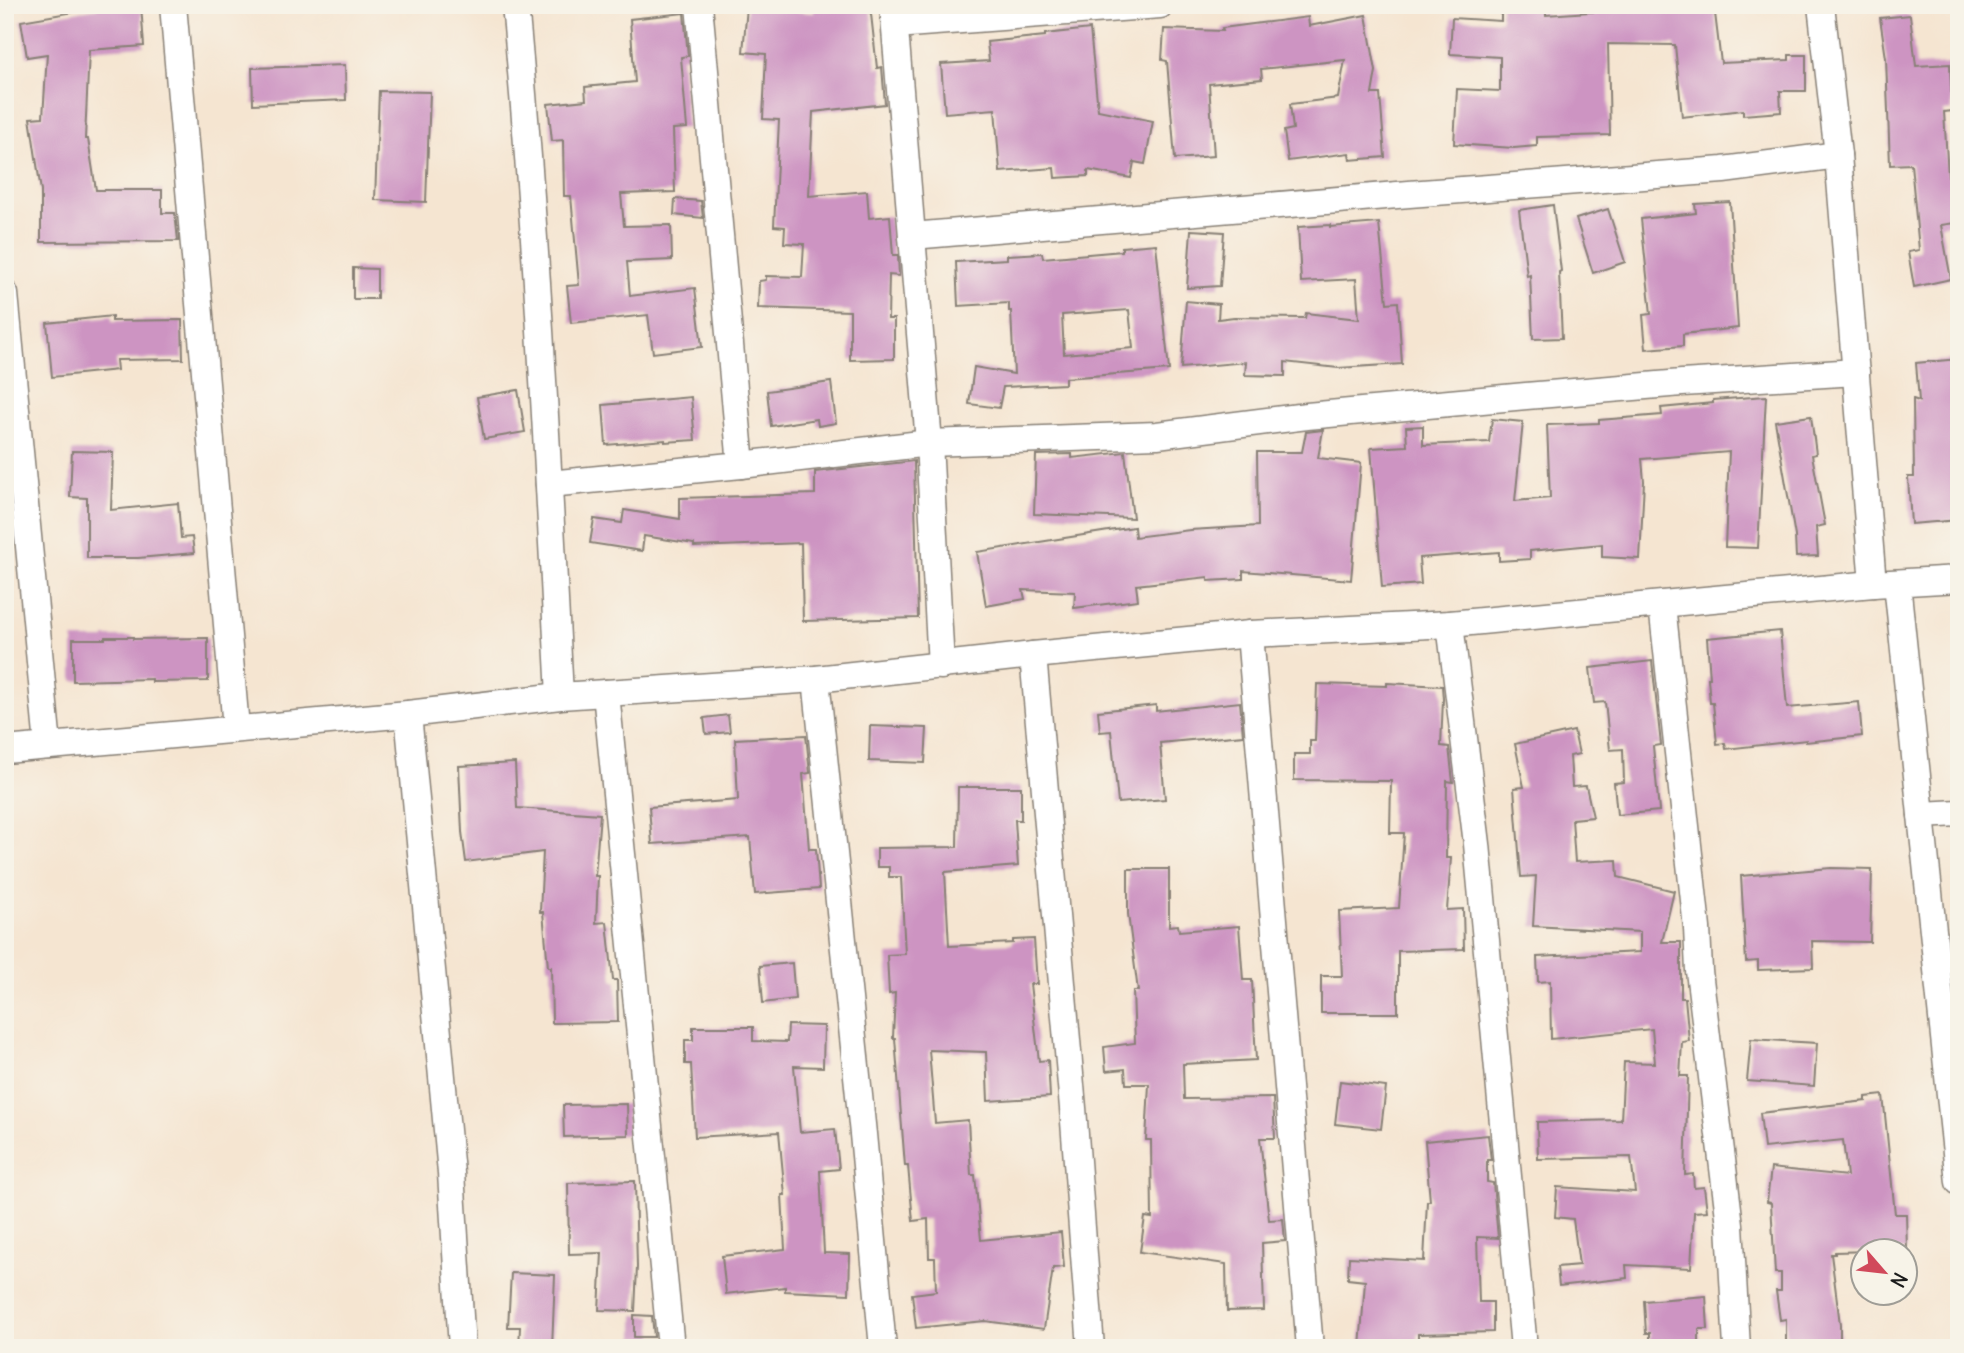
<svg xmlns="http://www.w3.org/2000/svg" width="1964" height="1353" font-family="Delius,sans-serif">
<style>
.building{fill:#cd94c2;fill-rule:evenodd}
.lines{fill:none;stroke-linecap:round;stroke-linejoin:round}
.minor-casing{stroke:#888076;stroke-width:29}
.minor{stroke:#fff;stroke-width:26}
</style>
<rect width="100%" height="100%" fill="#f7f3e8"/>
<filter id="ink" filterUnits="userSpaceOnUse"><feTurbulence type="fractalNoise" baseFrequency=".0143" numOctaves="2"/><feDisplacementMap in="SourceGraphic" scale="14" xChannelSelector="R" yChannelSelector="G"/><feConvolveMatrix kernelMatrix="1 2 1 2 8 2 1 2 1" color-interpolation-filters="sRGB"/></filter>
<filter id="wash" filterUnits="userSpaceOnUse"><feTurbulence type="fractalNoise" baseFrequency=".00686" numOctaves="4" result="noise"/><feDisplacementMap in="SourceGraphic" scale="28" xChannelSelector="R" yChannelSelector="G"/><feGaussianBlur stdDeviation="1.57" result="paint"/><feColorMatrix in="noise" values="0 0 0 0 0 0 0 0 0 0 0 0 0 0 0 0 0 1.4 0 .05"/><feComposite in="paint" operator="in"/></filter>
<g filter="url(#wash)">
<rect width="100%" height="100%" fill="#f5e5d1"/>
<g id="blocks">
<g class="building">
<polygon points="97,5 141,5 144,46 89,50 85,139 88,139 96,190 162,190 162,213 175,213 178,241 41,242 41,191 30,118 43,117 47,54 27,57 21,21 98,8"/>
<polygon points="813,5 870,5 877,68 882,67 885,104 813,112 809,196 867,191 869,218 890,216 893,255 898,255 899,276 889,275 888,319 894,319 894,359 850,360 850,311 758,308 759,281 766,280 766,276 802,277 804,244 784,243 785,227 774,226 779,120 763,119 766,54 743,52 747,7 814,13"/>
<polygon points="1501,5 1546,5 1546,15 1619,10 1619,5 1714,5 1721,63 1789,60 1789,55 1806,55 1806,91 1780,91 1781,112 1743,115 1743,110 1682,117 1675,45 1608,44 1610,135 1537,137 1537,146 1514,148 1454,144 1457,89 1500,91 1500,57 1450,54 1452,18 1501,21"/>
<polygon points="684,13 688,56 681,57 687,128 673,129 675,192 621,194 624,226 671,225 672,260 627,262 630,296 695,288 702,347 653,353 648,315 571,323 567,286 579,285 571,196 564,196 563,140 552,141 548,104 586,100 585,87 635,82 630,19"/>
<polygon points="1366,15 1376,71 1372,94 1380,94 1385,157 1350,160 1349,153 1288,161 1284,131 1293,129 1290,104 1338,98 1345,60 1261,69 1262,79 1209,84 1214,156 1175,159 1167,61 1162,60 1164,29 1223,31 1222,28 1308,17 1309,26"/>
<polygon points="1910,15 1916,66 1950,64 1952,111 1944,112 1948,176 1951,176 1955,223 1941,225 1951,279 1914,287 1908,252 1919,250 1911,164 1890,165 1886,58 1880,18"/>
<polygon points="1090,29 1098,110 1153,121 1145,164 1134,162 1131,178 1088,170 1088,176 1055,178 1054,168 1000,172 995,109 945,113 941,64 989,61 987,42 1045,36 1045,34"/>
<polygon points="345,65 346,100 253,104 252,68"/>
<polygon points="379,91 430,92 426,202 375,200"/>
<polygon points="675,199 701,201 703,218 674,215"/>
<polygon points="1730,202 1738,328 1683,334 1683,346 1646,349 1643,315 1651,314 1641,219 1696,213 1695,204"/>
<polygon points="1553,205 1561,271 1559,272 1562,338 1533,339 1530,275 1527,276 1519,210"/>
<polygon points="1608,209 1625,262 1593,273 1576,219"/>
<polygon points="1379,223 1387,303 1398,302 1402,364 1338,368 1285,362 1285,376 1245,375 1246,362 1181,368 1186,301 1219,304 1218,319 1234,317 1305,318 1306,313 1359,319 1356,279 1301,282 1298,227 1330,225 1330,227"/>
<polygon points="1191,230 1224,232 1220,286 1187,288"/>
<path d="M 1156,244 L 1169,370 L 1065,378 L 1065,384 L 1003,387 L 999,408 L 969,404 L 974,367 L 1014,374 L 1011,311 L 1009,311 L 1009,303 L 958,306 L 956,262 L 1007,259 L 1007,255 L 1042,253 L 1043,258 L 1122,251 L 1122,247 ZM 1129,310 L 1133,348 L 1064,354 L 1062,315 Z"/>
<polygon points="353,268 377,269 377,299 353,299"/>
<polygon points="112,316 112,321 182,320 183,359 116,360 117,370 52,377 47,323"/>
<polygon points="1959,359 1959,520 1911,524 1908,477 1914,477 1913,399 1919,401 1916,363"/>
<polygon points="831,382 836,423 818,426 817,419 771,426 767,391"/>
<polygon points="518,390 525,432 484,439 477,397"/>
<polygon points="1766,396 1758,548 1725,547 1729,452 1642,459 1644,481 1640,559 1602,557 1602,544 1530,551 1530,559 1499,561 1499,552 1419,558 1421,584 1382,587 1371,448 1407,446 1406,427 1423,426 1423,445 1489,442 1492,419 1523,422 1515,501 1550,498 1547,425 1599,423 1599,420 1662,415 1661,408 1713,403 1713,400"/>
<polygon points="691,397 695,440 665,442 665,440 606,445 603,405"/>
<polygon points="1811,416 1816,454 1812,455 1825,525 1816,527 1818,556 1796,557 1795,536 1775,421"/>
<polygon points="1323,430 1318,458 1361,463 1351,580 1243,571 1243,579 1208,581 1208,577 1136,585 1138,600 1074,608 1075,592 1023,590 1025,599 986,606 977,552 1134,527 1135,537 1190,530 1258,526 1257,452 1302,452 1306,432"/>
<polygon points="72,451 113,452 111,510 178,503 181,538 192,537 194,553 138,558 87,558 87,498 70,497"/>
<polygon points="1125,452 1133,518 1034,514 1036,455 1072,454 1072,458"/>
<polygon points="914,461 918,618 803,621 801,543 694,547 694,544 644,536 642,551 590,543 594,519 622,523 624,510 680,519 680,498 815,494 815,472"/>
<polygon points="1780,631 1787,708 1859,702 1862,736 1806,742 1806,740 1726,749 1725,743 1717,744 1713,703 1710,703 1708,678 1710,678 1707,638"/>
<polygon points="105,637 133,637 133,639 208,638 208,681 152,682 152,679 73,681 73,639 105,639"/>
<polygon points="1652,661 1661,745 1653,746 1659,811 1617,815 1614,783 1624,782 1623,749 1610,750 1605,702 1594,703 1590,668"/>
<polygon points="1387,683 1442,686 1443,699 1441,746 1449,747 1453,782 1447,781 1446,858 1451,858 1447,910 1463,909 1464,949 1398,951 1398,1013 1321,1013 1321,976 1342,976 1339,911 1399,908 1404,833 1390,833 1391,781 1294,780 1294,754 1310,754 1310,741 1315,741 1317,684 1387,686"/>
<polygon points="1240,702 1243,735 1160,743 1165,799 1118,803 1111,731 1100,732 1098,711 1156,705 1156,711"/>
<polygon points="728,715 730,732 706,734 704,718"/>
<polygon points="870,726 927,728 925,763 869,761"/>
<polygon points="1574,731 1579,754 1570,756 1572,787 1586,786 1593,817 1572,819 1575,862 1617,860 1618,877 1674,891 1662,942 1681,942 1681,998 1685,998 1689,1041 1682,1042 1680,1076 1688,1076 1685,1175 1693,1174 1694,1188 1704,1187 1707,1211 1694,1212 1691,1268 1626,1265 1627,1278 1559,1286 1557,1267 1579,1265 1573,1219 1555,1217 1557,1187 1635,1192 1631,1157 1538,1159 1537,1122 1621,1120 1624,1062 1655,1063 1652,1029 1551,1039 1550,981 1538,982 1537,957 1640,952 1640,932 1533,926 1536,876 1521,877 1514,788 1524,787 1515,744"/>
<polygon points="806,735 810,773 803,774 809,849 816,849 819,889 755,894 750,837 652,844 649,807 738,800 735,739"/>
<polygon points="515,763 517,808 600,814 595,876 598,876 596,923 607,922 613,980 617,980 618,1022 552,1023 551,967 548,967 543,912 540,912 543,852 466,862 462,832 459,766"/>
<polygon points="958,787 1021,787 1021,820 1015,820 1018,866 945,872 949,946 1013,943 1013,940 1034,939 1037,984 1030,984 1039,1061 1048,1060 1050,1097 988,1101 986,1052 929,1050 935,1123 968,1120 971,1175 975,1175 981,1240 1061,1232 1064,1267 1053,1268 1044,1329 985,1321 916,1328 912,1294 936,1291 935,1258 929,1258 928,1219 913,1221 908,1166 905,1166 895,1038 893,1038 895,993 889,994 887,955 905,954 901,877 889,877 889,867 877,867 877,848 957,847"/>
<polygon points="1831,868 1872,869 1870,942 1812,941 1813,968 1758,970 1758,961 1746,962 1741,876"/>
<polygon points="1128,869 1169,869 1169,926 1178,925 1179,931 1239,926 1243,980 1252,980 1256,1060 1183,1064 1184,1099 1273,1098 1275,1138 1260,1138 1269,1220 1283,1219 1285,1241 1262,1243 1264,1310 1227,1311 1226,1264 1140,1252 1145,1217 1152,1218 1151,1140 1146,1140 1149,1084 1126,1084 1125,1069 1106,1071 1104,1047 1135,1043 1133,991 1138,991 1128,914"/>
<polygon points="792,963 795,999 763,1003 760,966"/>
<polygon points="788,1025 824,1026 823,1067 794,1066 800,1132 835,1129 839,1169 820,1171 824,1253 850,1254 849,1294 785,1291 785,1287 726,1294 722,1256 785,1249 782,1195 785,1195 779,1132 695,1137 691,1064 685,1064 685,1040 693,1040 693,1027 753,1027 753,1041 787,1042"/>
<polygon points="1751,1039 1817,1043 1814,1086 1747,1081"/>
<polygon points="1340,1081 1386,1087 1381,1129 1335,1124"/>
<polygon points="1883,1095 1895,1214 1906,1214 1907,1250 1835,1252 1835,1254 1831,1254 1840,1324 1840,1348 1786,1348 1786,1319 1780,1320 1776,1291 1781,1291 1781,1273 1775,1273 1771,1203 1767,1202 1771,1168 1847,1176 1843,1140 1764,1148 1760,1113 1866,1101 1866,1097"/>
<polygon points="627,1104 628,1135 564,1137 563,1105"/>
<polygon points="1488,1135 1491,1160 1487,1160 1487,1182 1493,1183 1498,1238 1477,1237 1479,1302 1493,1302 1493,1332 1418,1334 1418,1348 1360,1348 1365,1281 1348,1279 1349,1257 1424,1261 1427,1201 1430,1201 1425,1141"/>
<polygon points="635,1181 637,1267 635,1311 599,1310 602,1253 569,1254 568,1183"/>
<polygon points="511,1273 555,1275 552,1348 519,1348 520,1327 508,1327"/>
<polygon points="1706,1296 1708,1329 1699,1329 1699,1348 1650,1348 1650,1333 1646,1333 1644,1301"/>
<polygon points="634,1315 652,1316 654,1337 634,1337"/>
</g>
</g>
</g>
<g filter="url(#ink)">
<use href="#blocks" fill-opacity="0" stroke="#888076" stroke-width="2"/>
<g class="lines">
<defs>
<g id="minor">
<polyline points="173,5 236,728"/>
<path d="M 515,5 C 537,235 548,466 560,696"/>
<polyline points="893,5 929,443 941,666"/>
<polyline points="1821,5 1838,155 1873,584"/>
<polyline points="895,25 1160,5"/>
<polyline points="912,236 1409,194 1723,170 1838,155"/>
<polyline points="5,294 48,746"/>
<polyline points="741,465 929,443 1157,435 1307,416 1526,396 1682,383 1856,372"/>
<polyline points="549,484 741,465 699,5"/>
<polyline points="1897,583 1959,1182"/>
<polyline points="1662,605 1697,928 1699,971 1730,1225 1737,1348"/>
<polyline points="1450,624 1477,844 1524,1348"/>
<path d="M 1250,634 C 1272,871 1289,1110 1310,1348"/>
<polyline points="1033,655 1073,1108 1091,1348"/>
<polyline points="816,679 863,1134 883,1348"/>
<polyline points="606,693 671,1348"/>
<polyline points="408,714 451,1173 462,1348"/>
<polyline points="5,750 408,714 560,696 816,679 1033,655 1250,634 1450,624 1873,584 1959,579"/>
<polyline points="1921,815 1959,813"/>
</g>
</defs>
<use href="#minor" class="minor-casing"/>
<use href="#minor" class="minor"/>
</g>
</g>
<rect width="1964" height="1353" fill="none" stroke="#f7f3e8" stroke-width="28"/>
<g transform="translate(1884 1272) rotate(118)"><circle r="33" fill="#f7f3e8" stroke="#9f9d96" stroke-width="2"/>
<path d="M0-5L12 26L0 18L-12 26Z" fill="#d1495b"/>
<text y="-10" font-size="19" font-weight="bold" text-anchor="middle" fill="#1c1c1c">N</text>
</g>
</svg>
